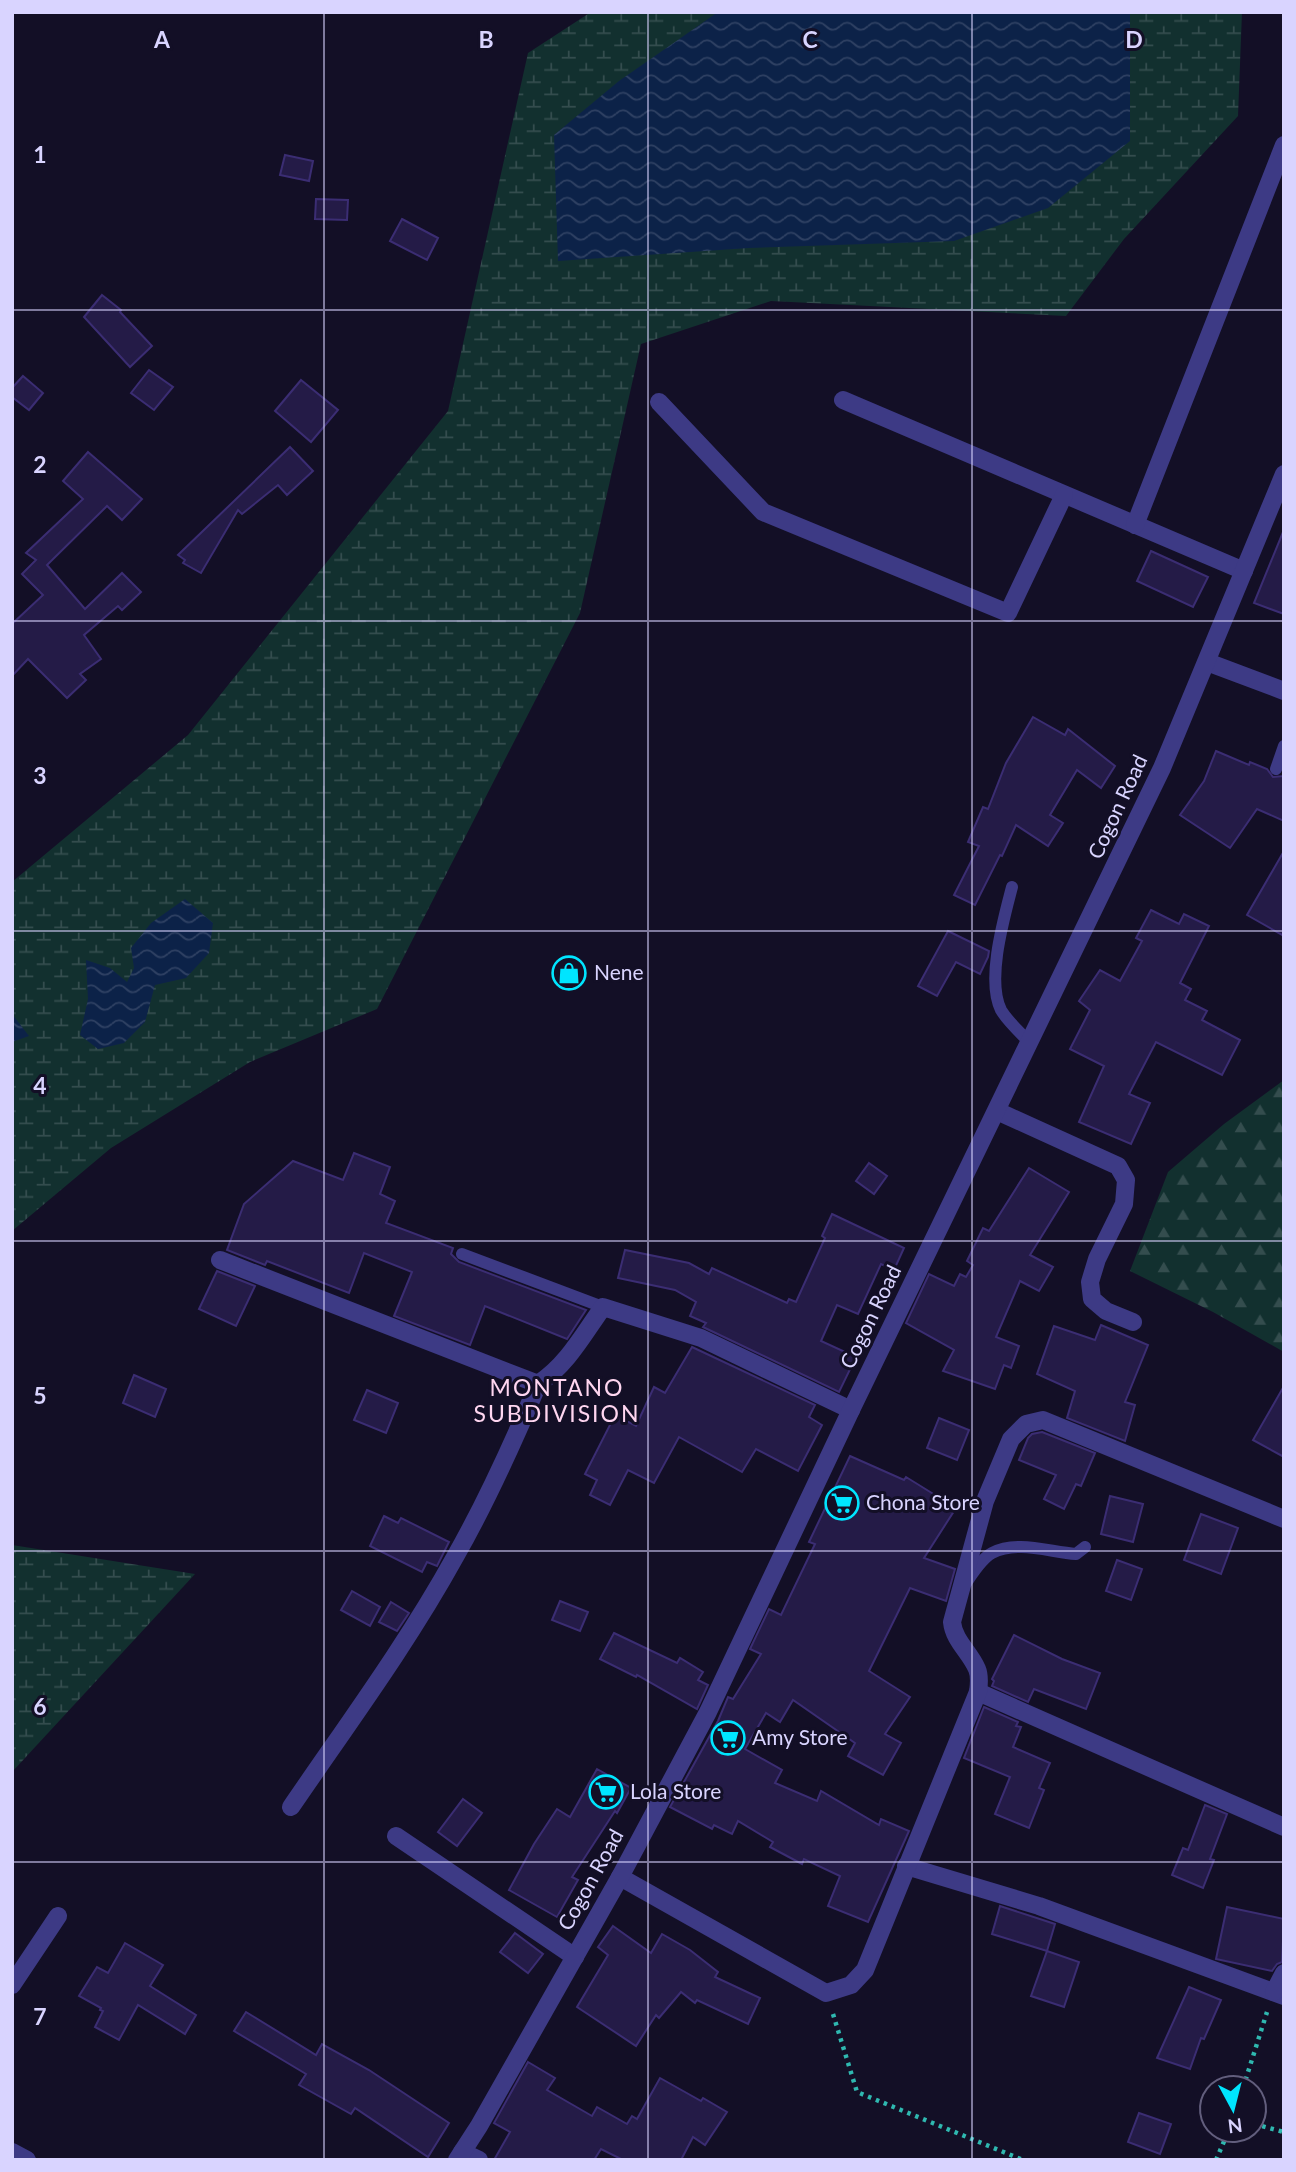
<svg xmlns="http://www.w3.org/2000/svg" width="1296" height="2172" font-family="Lato,sans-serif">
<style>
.forest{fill:url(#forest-firs)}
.wetland{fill:url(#wetland-marsh)}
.water{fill:url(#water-waves)}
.building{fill:#241b47;stroke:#3b2d73;stroke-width:2}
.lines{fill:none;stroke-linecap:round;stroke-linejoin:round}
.path{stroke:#2fb8b0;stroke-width:4.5;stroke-dasharray:3.5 5;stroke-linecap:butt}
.service{stroke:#3d3a85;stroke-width:12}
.minor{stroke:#3d3a85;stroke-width:18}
.tertiary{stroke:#3d3a85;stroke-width:18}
.grid{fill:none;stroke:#d9d4ff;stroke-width:2;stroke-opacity:0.55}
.labels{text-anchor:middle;stroke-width:6;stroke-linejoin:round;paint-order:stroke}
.street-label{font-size:21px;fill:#d9d4ff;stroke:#130f26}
.poi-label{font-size:21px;fill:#d9d4ff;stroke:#130f26;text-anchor:start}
.neighbourhood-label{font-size:23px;letter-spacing:2px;fill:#ffd6f0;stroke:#130f26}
.grid-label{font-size:23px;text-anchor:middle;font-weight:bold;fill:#d9d4ff;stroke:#130f26;stroke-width:6;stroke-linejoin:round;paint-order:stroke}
</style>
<defs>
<pattern id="forest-firs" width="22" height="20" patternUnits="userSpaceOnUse" patternTransform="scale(1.75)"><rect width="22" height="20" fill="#12302f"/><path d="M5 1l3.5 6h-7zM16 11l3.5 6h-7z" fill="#344d4e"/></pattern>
<pattern id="wetland-marsh" width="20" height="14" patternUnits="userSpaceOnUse" patternTransform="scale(1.75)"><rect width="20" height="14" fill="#12302f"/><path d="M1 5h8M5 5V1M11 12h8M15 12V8" fill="none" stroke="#344d4e"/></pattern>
<pattern id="water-waves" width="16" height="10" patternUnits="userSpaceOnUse" patternTransform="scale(1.75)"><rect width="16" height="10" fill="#0c2248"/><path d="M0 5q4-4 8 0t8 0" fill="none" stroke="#2f4163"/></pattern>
</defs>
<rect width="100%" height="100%" fill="#130f26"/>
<polygon class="forest" points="1284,1080 1284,1352 1213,1312 1130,1271 1168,1172 1224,1124"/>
<g class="wetland">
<polygon points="591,12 1242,12 1238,116 1124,239 1066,316 771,301 641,344 580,613 377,1009 250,1062 111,1148 12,1231 12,882 188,735 448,411 528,53"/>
<polygon points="12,1545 195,1574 12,1772"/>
</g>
<g class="water">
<polygon points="718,12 1130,12 1130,141 1048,208 954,241 749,248 558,261 554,135 619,81"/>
<polygon points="185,899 213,923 209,953 186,978 155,985 145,1022 124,1043 98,1049 80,1035 88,999 86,960 110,968 127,982 134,968 131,948 151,923"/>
<polygon points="12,1014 29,1036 12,1042"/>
</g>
<g class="building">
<polygon points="285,155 313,161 309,181 280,175"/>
<polygon points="316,199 348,200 347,220 315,219"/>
<polygon points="402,219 438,238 427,260 390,241"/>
<polygon points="102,295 121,310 120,312 152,346 130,367 84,317"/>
<polygon points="149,370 173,387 154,410 131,393"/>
<polygon points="23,376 43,393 29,410 12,397 12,388"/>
<polygon points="301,380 338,410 311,442 275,411"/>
<polygon points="290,447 313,471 287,495 278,485 242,514 238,510 201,573 183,563 185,560 178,555"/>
<polygon points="88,452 142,499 122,520 107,506 47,565 85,609 122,573 141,592 122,610 118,606 84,635 101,659 80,674 86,680 67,698 28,659 12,676 12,624 43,595 22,574 36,560 26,553 83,499 63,481"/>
<polygon points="1283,532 1284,532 1284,614 1254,603"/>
<polygon points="1151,551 1208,577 1193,607 1137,581"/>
<polygon points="1033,717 1065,735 1068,729 1115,766 1101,788 1077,770 1050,815 1063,823 1048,846 1016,825 1002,856 1000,855 975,905 954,895 979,846 968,842 983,807 988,809 1006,763"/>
<polygon points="1216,751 1249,765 1250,762 1267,769 1273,777 1284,776 1284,821 1257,809 1230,848 1180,815 1204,781"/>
<polygon points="1284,851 1284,936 1247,915"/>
<polygon points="1151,910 1179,924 1184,914 1209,926 1180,983 1191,989 1185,1000 1207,1011 1202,1020 1240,1040 1222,1075 1156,1042 1129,1094 1150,1103 1131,1144 1079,1122 1104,1066 1070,1049 1090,1010 1079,1001 1100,970 1120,981 1142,941 1136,938"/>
<polygon points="948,931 989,951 988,957 980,974 956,962 937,996 918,986"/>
<polygon points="354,1153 390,1167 380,1194 395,1201 386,1223 453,1248 451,1254 459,1262 586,1310 567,1339 485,1306 470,1345 394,1316 412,1272 364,1253 349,1293 267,1261 265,1265 227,1250 244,1204 293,1161 343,1180"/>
<polygon points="869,1163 887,1176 874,1194 856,1181"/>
<polygon points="1029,1168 1069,1192 1030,1255 1053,1267 1039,1291 1020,1281 996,1337 1019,1346 1011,1368 1004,1365 995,1389 943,1371 954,1350 906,1323 929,1274 954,1286 960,1274 966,1277 973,1265 967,1261 983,1228 989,1231"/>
<polygon points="832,1214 904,1248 894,1270 881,1264 858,1314 837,1305 821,1341 856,1357 839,1392 703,1327 706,1323 690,1316 696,1302 675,1290 618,1278 625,1250 689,1263 709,1274 712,1268 787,1303 789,1299 796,1302 825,1238 822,1236"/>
<polygon points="217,1271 255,1286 236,1326 199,1309"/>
<polygon points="1101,1325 1148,1345 1125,1402 1135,1405 1125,1441 1067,1418 1075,1391 1037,1374 1054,1326 1095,1340"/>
<polygon points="692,1347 815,1405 809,1417 822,1425 798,1471 756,1449 742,1472 679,1437 654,1483 628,1470 610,1505 590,1495 597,1480 585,1474 615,1415 636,1426 654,1387 665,1393"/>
<polygon points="134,1375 166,1389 155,1417 123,1403"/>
<polygon points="1284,1386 1284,1457 1253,1440"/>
<polygon points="367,1390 398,1403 386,1433 354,1420"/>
<polygon points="939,1418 969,1430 957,1460 927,1448"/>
<polygon points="1042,1432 1095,1453 1081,1486 1076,1484 1064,1509 1044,1499 1056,1475 1019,1460 1028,1438 1032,1434"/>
<polygon points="850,1456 904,1480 906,1477 956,1508 924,1558 955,1569 946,1601 910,1588 869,1671 910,1697 885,1734 901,1743 883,1775 848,1756 855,1743 793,1700 780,1722 766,1713 745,1749 782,1770 775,1783 817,1801 821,1791 879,1825 881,1819 909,1831 868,1922 828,1906 840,1876 804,1859 802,1864 770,1847 773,1842 738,1821 732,1834 714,1825 712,1829 670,1807 718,1721 728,1697 733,1699 761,1654 750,1649 769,1609 781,1615 815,1544 809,1542"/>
<polygon points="1110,1496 1143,1504 1133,1542 1101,1534"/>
<polygon points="1201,1514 1238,1528 1221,1574 1184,1560"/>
<polygon points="384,1516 398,1523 401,1518 449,1542 437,1566 427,1562 422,1572 370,1546"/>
<polygon points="1117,1560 1142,1569 1131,1600 1106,1591"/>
<polygon points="352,1591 380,1607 370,1626 341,1610"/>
<polygon points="560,1601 588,1612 580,1631 552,1620"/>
<polygon points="391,1602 409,1613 397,1631 379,1622"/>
<polygon points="614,1633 677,1663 680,1658 703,1672 698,1680 708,1685 697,1709 637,1675 636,1677 600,1659"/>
<polygon points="1014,1635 1062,1659 1100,1673 1086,1709 1034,1689 1028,1702 992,1686 994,1681 992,1679"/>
<polygon points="984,1707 1018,1722 1016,1726 1021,1727 1013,1747 1050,1763 1039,1788 1044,1790 1029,1828 995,1814 1010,1777 964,1758"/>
<polygon points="597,1769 631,1788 617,1813 615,1811 572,1877 578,1880 557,1917 509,1890 534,1844 557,1809 570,1817"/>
<polygon points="463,1799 482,1813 457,1846 438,1832"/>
<polygon points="1205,1805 1227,1814 1210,1859 1214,1860 1203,1888 1172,1875 1183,1848 1188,1850"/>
<polygon points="1000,1906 1055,1924 1047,1951 992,1934"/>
<polygon points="1227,1907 1284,1919 1282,1962 1277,1964 1272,1971 1216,1959"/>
<polygon points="613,1926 651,1953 662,1934 690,1950 718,1972 715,1977 760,1998 748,2024 697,2000 695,2003 681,1992 659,2018 656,2015 636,2046 577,2007 608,1955 598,1947"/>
<polygon points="515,1933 543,1954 528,1973 500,1952"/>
<polygon points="125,1943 163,1965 150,1986 196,2015 185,2034 138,2005 119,2040 95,2027 103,2011 100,2010 101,2008 79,1996 97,1967 108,1973"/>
<polygon points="1047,1951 1079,1962 1064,2007 1031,1996"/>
<polygon points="1189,1987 1221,2000 1204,2039 1201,2038 1190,2069 1157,2058"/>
<polygon points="246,2012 316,2055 322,2044 369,2070 449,2123 428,2157 355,2108 351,2114 299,2085 306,2074 234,2031"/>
<polygon points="528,2062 555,2078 547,2090 592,2116 597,2107 627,2124 632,2116 637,2119 660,2078 701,2101 703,2098 727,2112 705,2145 693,2137 681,2160 623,2160 601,2149 594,2160 494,2160 510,2132 494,2123"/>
<polygon points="1139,2113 1171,2124 1160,2154 1128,2142"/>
</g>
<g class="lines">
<g class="path">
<polyline points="833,2014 857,2092 1023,2160"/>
<polyline points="1243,2088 1267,2012"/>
<polyline points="1254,2124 1284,2132"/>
<polyline points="1216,2160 1229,2130"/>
</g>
<g class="service">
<polyline points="1276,769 1284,746"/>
<path d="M 1012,887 C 1004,918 986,980 1001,1010 C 1008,1022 1021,1033 1030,1043"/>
<polyline points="462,1254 603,1307"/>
<path d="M 966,1583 C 973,1573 981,1559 992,1553 C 1017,1540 1049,1552 1076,1554 L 1085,1547"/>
</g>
<g class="minor">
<polyline points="843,400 1244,571"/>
<polyline points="659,402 763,512 1008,613 1064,495"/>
<polyline points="1135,525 1284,145"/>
<polyline points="1207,662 1284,691"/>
<polyline points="997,1111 1118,1166 1126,1180 1124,1204 1097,1259 1090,1282 1092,1299 1106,1311 1133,1322"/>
<path d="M 220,1260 L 538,1384 C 567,1365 583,1335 603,1307 L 701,1338 L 851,1410"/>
<polyline points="978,1692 1284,1827"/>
<path d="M 291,1807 C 347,1725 407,1644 455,1557 C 487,1501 513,1443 538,1384"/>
<polyline points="396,1836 575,1957"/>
<polyline points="906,1866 1039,1906 1284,1996"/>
<path d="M 620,1877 L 826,1993 L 851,1985 L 865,1970 L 978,1692 C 979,1685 980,1676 977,1669 C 970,1652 954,1641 952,1622 L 985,1501 L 1011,1439 L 1026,1424 L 1043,1420 L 1284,1519"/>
<polyline points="12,1985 58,1916"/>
<polyline points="1274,1992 1284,1973"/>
<polyline points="12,2152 27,2160"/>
<polyline points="462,2152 479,2160"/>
</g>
<polyline class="tertiary" points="457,2160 479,2126 620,1877 708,1712 851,1410 1162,768 1284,474"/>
</g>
<path class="grid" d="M 324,12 L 324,2160M 648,12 L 648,2160M 972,12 L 972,2160M 12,310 L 1284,310M 12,621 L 1284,621M 12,931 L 1284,931M 12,1241 L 1284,1241M 12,1551 L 1284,1551M 12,1862 L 1284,1862"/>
<defs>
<symbol id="shop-ring" viewBox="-11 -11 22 22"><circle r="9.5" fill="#130f26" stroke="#00e5ff" stroke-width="1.5"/><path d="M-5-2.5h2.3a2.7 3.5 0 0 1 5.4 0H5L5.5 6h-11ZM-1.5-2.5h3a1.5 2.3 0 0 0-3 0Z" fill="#00e5ff"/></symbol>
<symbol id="supermarket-ring" viewBox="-11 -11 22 22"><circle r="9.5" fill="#130f26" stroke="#00e5ff" stroke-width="1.5"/><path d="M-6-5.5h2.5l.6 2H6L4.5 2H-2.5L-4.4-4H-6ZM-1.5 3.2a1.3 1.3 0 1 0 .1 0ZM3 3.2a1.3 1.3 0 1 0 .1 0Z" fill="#00e5ff"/></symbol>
</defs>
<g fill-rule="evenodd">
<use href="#shop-ring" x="550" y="954" width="38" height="38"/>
<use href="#supermarket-ring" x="823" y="1484" width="38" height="38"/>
<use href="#supermarket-ring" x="709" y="1719" width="38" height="38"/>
<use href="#supermarket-ring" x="587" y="1773" width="38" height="38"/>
</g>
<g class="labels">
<g class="street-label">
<text transform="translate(1118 807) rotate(-65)" y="7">Cogon Road</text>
<text transform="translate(871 1317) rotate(-64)" y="7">Cogon Road</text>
<text transform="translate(591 1880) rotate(-61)" y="7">Cogon Road</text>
</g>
<g class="poi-label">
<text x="594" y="980">Nene</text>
<text x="866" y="1510">Chona Store</text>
<text x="752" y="1745">Amy Store</text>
<text x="630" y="1799">Lola Store</text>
</g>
<g class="neighbourhood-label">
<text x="557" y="1396">MONTANO<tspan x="557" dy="26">SUBDIVISION</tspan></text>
</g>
</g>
<g class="grid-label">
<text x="162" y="48">A</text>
<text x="486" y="48">B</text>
<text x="810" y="48">C</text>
<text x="1134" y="48">D</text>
<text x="40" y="163">1</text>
<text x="40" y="473">2</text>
<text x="40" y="784">3</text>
<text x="40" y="1094">4</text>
<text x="40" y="1404">5</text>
<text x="40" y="1715">6</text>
<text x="40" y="2025">7</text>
</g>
<rect width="1296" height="2172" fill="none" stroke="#d9d4ff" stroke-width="28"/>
<g transform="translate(1233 2109) rotate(173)"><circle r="33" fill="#130f26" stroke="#625e7d" stroke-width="2"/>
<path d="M0-5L12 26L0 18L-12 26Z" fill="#00e5ff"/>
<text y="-10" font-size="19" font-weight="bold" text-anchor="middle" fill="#d9d4ff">N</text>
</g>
</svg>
